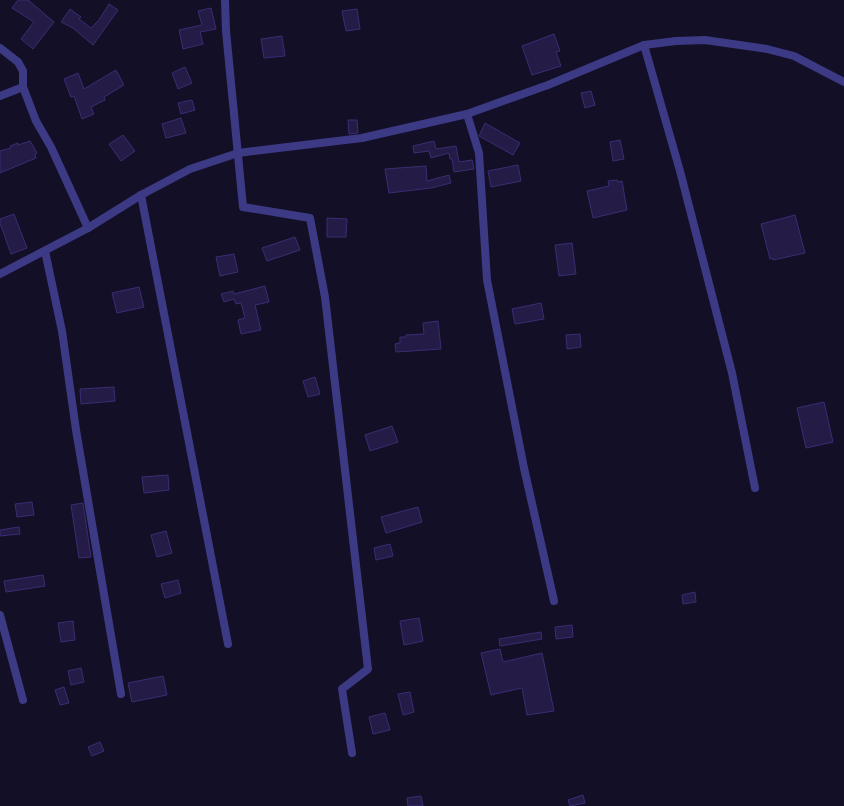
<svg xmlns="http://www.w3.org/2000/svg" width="844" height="806" font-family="Helvetica,sans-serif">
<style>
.building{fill:#241b47;stroke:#3b2d73}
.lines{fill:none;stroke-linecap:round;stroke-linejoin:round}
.street{stroke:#3d3a85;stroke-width:8}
</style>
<rect width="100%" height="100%" fill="#130f26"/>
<g class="building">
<polygon points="18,0 28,0 54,22 33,49 21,39 34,22 12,8"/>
<polygon points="109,4 118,10 93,45 73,28 61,22 70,9 81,17 79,19 91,28 99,20"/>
<polygon points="211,8 216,29 200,32 203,44 183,49 179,30 202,25 198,11"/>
<polygon points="357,9 360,29 346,31 342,11"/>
<polygon points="554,34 560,51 556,52 561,66 532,75 522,46"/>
<polygon points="282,36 285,56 264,58 261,39"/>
<polygon points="185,67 192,83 178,89 172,73"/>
<polygon points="116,70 124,85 104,97 105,100 91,107 94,114 82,119 74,96 71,97 64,79 78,73 84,89"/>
<polygon points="591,91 595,105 585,108 581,93"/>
<polygon points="192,100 195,110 181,114 178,103"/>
<polygon points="181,118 186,133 166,138 162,124"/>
<polygon points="348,120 357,120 358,133 349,134"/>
<polygon points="485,123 520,143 513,155 479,136"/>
<polygon points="123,135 135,151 121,161 109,144"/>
<polygon points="620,140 624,159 613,161 610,142"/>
<polygon points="30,141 37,153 35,154 36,158 0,173 0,151 11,148 10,146 18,143 18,145"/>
<polygon points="434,141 436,149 456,146 459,162 472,160 474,169 454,172 452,159 450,159 449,153 431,158 429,151 414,153 413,146"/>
<polygon points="518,165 521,181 491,187 488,171"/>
<polygon points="426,166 427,181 449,175 451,183 431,188 389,193 385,169"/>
<polygon points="617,180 618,182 622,181 627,210 593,218 587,191 609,186 608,181"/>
<polygon points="14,214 27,248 11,254 0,223 0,219"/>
<polygon points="795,215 805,253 773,260 772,258 770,259 761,224"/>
<polygon points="327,218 347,219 346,237 327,237"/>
<polygon points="295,237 300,250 267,261 262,248"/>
<polygon points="572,243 576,274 559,276 555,245"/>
<polygon points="234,254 238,272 220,276 216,257"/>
<polygon points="265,286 269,302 255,305 261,330 241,334 238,320 245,318 241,303 236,304 234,299 224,302 221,294 233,291 234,294"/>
<polygon points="139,287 144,307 117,313 112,293"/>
<polygon points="541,303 544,319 515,324 512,309"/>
<polygon points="438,321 441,349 396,352 395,344 400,343 400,337 406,337 406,335 424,334 423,323"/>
<polygon points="580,334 581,347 567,349 566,335"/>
<polygon points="315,377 320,394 308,397 303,381"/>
<polygon points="114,387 115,401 81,404 80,389"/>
<polygon points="824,402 833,442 806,448 797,408"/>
<polygon points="392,426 398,442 370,451 365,435"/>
<polygon points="168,475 169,490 144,493 142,477"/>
<polygon points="32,502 34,515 17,517 15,504"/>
<polygon points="83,503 91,557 79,558 71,505"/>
<polygon points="418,507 422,522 386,533 381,517"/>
<polygon points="19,527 20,534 0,536 0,530"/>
<polygon points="166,531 172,553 157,557 151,535"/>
<polygon points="390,544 393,556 376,560 374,548"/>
<polygon points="43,575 45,586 6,592 4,581"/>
<polygon points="178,580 181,593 165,598 161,584"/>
<polygon points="695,592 696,602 683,604 682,595"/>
<polygon points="419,618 423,641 404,645 400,621"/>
<polygon points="73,621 75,640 61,642 58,623"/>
<polygon points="572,625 573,637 556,639 555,627"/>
<polygon points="541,632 542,639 500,646 499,639"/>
<polygon points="500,649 503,662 542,653 554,711 527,715 522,688 491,695 481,653"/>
<polygon points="81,668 84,682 71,685 68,671"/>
<polygon points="163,676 167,695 132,702 128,683"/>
<polygon points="64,687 69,703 60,705 55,690"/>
<polygon points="410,692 414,712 403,715 398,694"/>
<polygon points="385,713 390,730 373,734 369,717"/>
<polygon points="100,742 104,751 92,756 88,747"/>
<polygon points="583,795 585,803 570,806 568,800"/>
<polygon points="421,796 423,806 408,806 407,798"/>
</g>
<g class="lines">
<g class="street">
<polyline points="225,0 226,31 243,207 310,218 325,297 368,669 342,689 352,753"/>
<polyline points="644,45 680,171 732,373 755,488"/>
<polyline points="0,48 18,62 23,71 23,87 36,121 51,147 88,228"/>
<polyline points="0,96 23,87"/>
<polyline points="467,114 479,153 487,280 524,468 554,601"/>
<polyline points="141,195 228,644"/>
<polyline points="45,251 62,331 76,430 121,694"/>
<polyline points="0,274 88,228 141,195 190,169 238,153 362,138 467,114 548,85 644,45 676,41 705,40 767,49 794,56 844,82"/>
<polyline points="0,615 23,700"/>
</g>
</g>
</svg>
